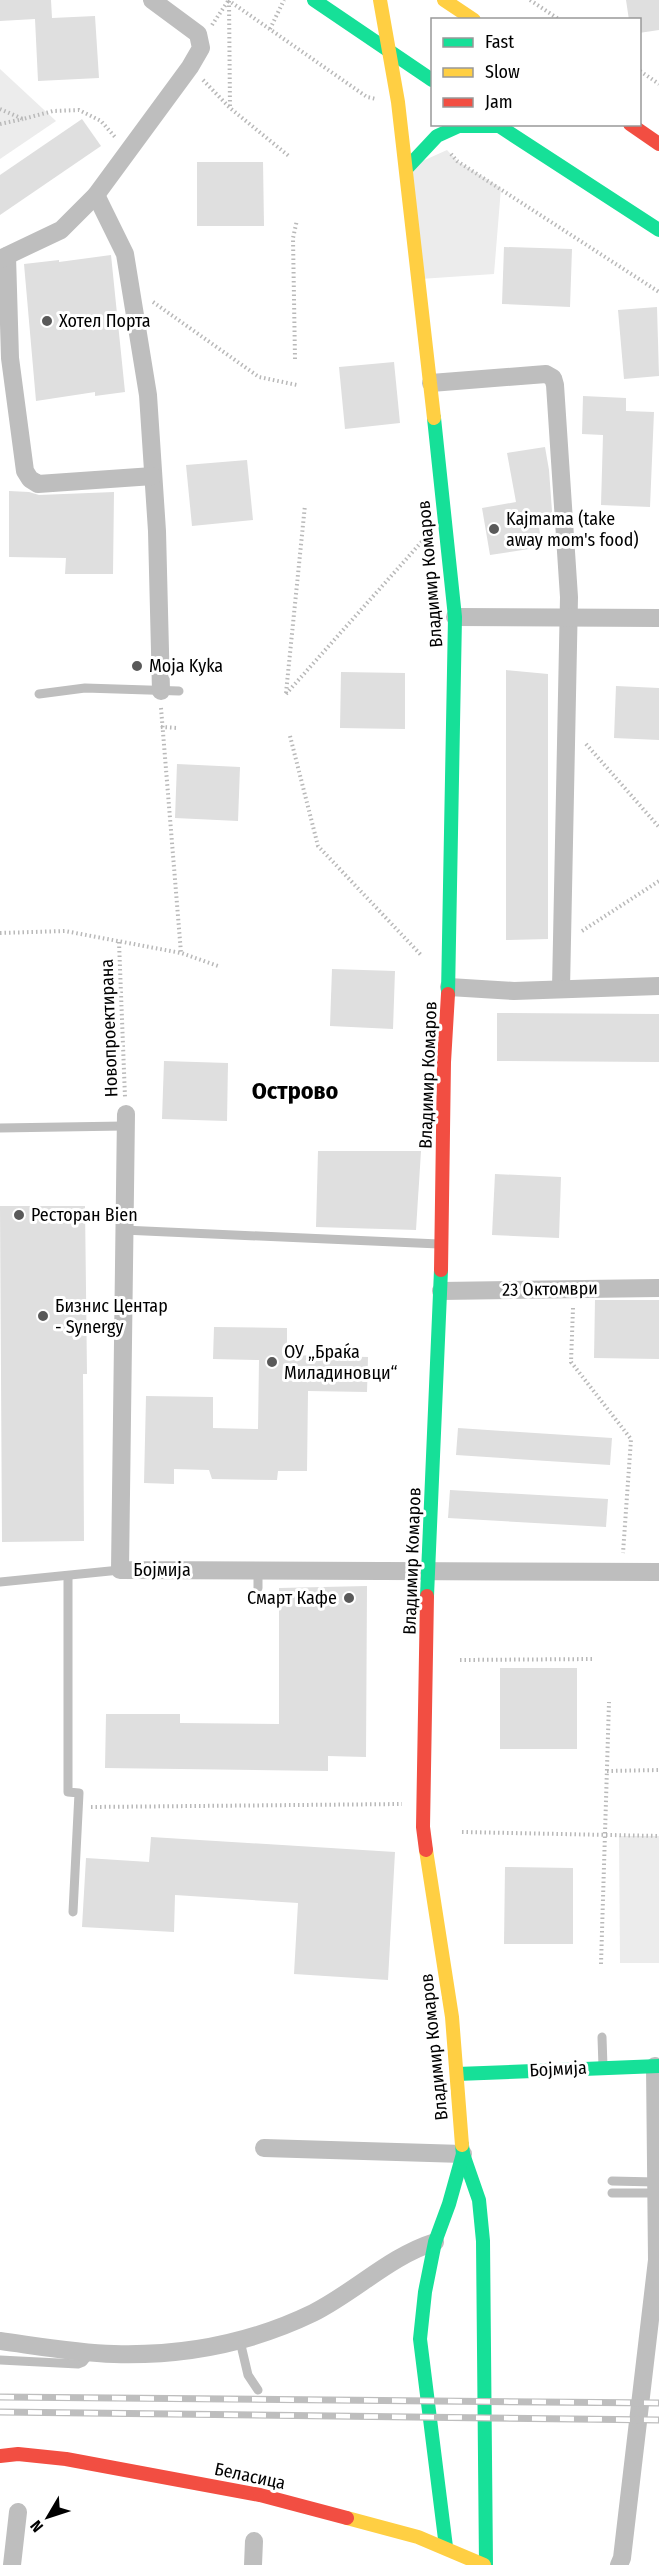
<svg xmlns="http://www.w3.org/2000/svg" width="659" height="2565" font-family="'Fira Sans Condensed',sans-serif">
<style>
.green{fill:#ececec}
.building{fill:#dfdfdf}
.lines{fill:none;stroke-linecap:round;stroke-linejoin:round}
.path{stroke:#b9b9b9;stroke-width:4;stroke-dasharray:1.5 3;stroke-linecap:butt}
.lane{stroke:#bebebe;stroke-width:9}
.street{stroke:#bebebe;stroke-width:18}
.fast{stroke:#16e098;stroke-width:14}
.slow{stroke:#ffcf43;stroke-width:14}
.jam{stroke:#f24e42;stroke-width:14}
.rail-casing{stroke:#bebebe;stroke-width:7}
.rail{stroke:#fff;stroke-width:4.5;stroke-dasharray:14;stroke-linecap:butt}
.poi-dot{fill:#595959;stroke:#fff;stroke-width:2}
.labels{text-anchor:middle;stroke-width:6;stroke-linejoin:round;paint-order:stroke}
.poi-label{font-size:18px;fill:#000;stroke:#fff;text-anchor:start}
.street-label{font-size:18px;fill:#000;stroke:#fff}
.district-label{font-size:24px;font-weight:bold;fill:#000;stroke:#fff}
</style>
<rect width="100%" height="100%" fill="#fff"/>
<g class="green">
<polygon points="0,69 56,121 0,159"/>
<polygon points="447,150 457,161 501,188 494,274 420,279 407,168"/>
<polygon points="619,1836 659,1836 659,1963 620,1963"/>
</g>
<g class="building">
<polygon points="0,0 51,0 52,18 95,16 99,78 38,81 35,19 0,21"/>
<polygon points="626,0 659,0 659,30 639,33 639,20 629,20"/>
<polygon points="82,119 101,146 0,215 0,175"/>
<polygon points="197,162 263,162 264,226 197,226"/>
<polygon points="504,247 572,249 570,307 502,304"/>
<polygon points="111,255 125,392 95,396 95,392 36,401 24,264 59,260 59,262"/>
<polygon points="657,307 659,376 624,379 618,310"/>
<polygon points="394,362 400,423 345,429 339,367"/>
<polygon points="583,396 626,398 626,411 654,412 650,507 601,505 603,435 582,434"/>
<polygon points="545,447 549,470 553,525 539,527 542,547 490,555 482,508 516,502 507,453"/>
<polygon points="247,460 253,520 192,526 186,465"/>
<polygon points="9,491 29,492 39,495 114,492 113,574 65,574 66,558 9,557"/>
<polygon points="506,670 548,674 548,939 506,940"/>
<polygon points="341,672 405,673 405,729 340,728"/>
<polygon points="616,686 659,688 659,740 614,738"/>
<polygon points="177,764 240,767 238,821 175,818"/>
<polygon points="332,969 395,971 393,1029 330,1026"/>
<polygon points="497,1013 659,1014 659,1062 497,1061"/>
<polygon points="164,1061 228,1063 227,1121 162,1119"/>
<polygon points="318,1151 421,1151 416,1230 316,1227"/>
<polygon points="495,1174 561,1177 559,1238 492,1235"/>
<polygon points="0,1206 85,1206 87,1374 83,1374 84,1541 2,1542"/>
<polygon points="595,1300 659,1300 659,1359 594,1358"/>
<polygon points="214,1327 287,1328 287,1355 368,1357 367,1392 308,1391 307,1471 278,1471 277,1480 212,1479 209,1470 174,1469 174,1484 144,1483 146,1396 213,1397 213,1428 258,1429 259,1360 213,1359"/>
<polygon points="458,1428 612,1438 610,1465 456,1455"/>
<polygon points="450,1490 608,1499 606,1527 448,1518"/>
<polygon points="367,1586 366,1757 328,1756 328,1771 105,1768 106,1714 180,1714 180,1723 279,1724 279,1588"/>
<rect x="500" y="1668" width="77" height="81"/>
<polygon points="151,1837 395,1852 388,1980 294,1974 298,1903 175,1895 174,1932 82,1927 86,1858 149,1862"/>
<polygon points="505,1867 573,1868 573,1944 504,1944"/>
</g>
<g class="lines">
<g class="path">
<polyline points="228,0 367,97 376,99"/>
<polyline points="530,0 560,20"/>
<polyline points="229,1 230,108"/>
<polyline points="212,25 228,1"/>
<polyline points="270,29 284,0"/>
<polyline points="640,71 659,84"/>
<polyline points="203,80 230,108 290,157"/>
<polyline points="0,109 23,119 53,111 79,110 101,121 115,137"/>
<polyline points="0,124 23,119"/>
<polyline points="451,154 457,161 659,292"/>
<polyline points="153,302 259,377 297,385"/>
<polyline points="295,359 293,238 297,220"/>
<polyline points="286,693 305,505"/>
<polyline points="286,694 425,538"/>
<polyline points="161,708 181,953"/>
<polyline points="161,727 178,728"/>
<polyline points="290,736 318,846 421,955"/>
<polyline points="586,744 659,827"/>
<polyline points="582,931 659,881"/>
<polyline points="0,933 65,931 181,953 218,966"/>
<polyline points="119,942 125,1097"/>
<polyline points="573,1308 571,1362 631,1439 623,1553"/>
<polyline points="460,1660 595,1659"/>
<polyline points="607,1771 659,1770"/>
<polyline points="91,1807 402,1804"/>
<polyline points="462,1832 659,1836"/>
<polyline points="601,1964 609,1702"/>
</g>
<g class="lane">
<polyline points="39,694 85,688 179,691"/>
<polyline points="0,1128 124,1126"/>
<polyline points="123,1230 439,1244"/>
<polyline points="258,1570 258,1588"/>
<polyline points="68,1576 68,1792 79,1793 73,1912"/>
<polyline points="0,1582 120,1570"/>
<polyline points="602,2037 603,2067"/>
<polyline points="612,2181 656,2182"/>
<polyline points="612,2193 656,2193"/>
<polyline points="240,2341 248,2375 258,2390"/>
<polyline points="0,2360 78,2364 83,2362 91,2352"/>
</g>
<g class="street">
<polyline points="96,195 125,254 148,395 157,531 161,691"/>
<polyline points="7,256 10,358 25,471 30,479 38,484 153,476"/>
<polyline points="0,259 61,230 96,195 190,67 201,48 198,34 152,0"/>
<polyline points="431,383 546,374 553,378 555,385 569,597 561,989"/>
<polyline points="455,617 659,618"/>
<polyline points="449,987 514,991 659,986"/>
<polyline points="126,1114 120,1570 659,1572"/>
<polyline points="441,1291 659,1288"/>
<polyline points="264,2148 463,2154"/>
<path d="M 0,2341 C 37,2346 76,2353 114,2354 C 182,2356 251,2343 313,2313 C 355,2292 390,2256 435,2242"/>
<polyline points="12,2565 18,2512"/>
<polyline points="253,2565 254,2541"/>
<polyline points="619,2565 622,2558 657,2260 655,2066"/>
</g>
<g class="fast">
<polyline points="314,0 432,80"/>
<polyline points="496,124 659,230"/>
<polyline points="407,168 437,136 459,126 498,126"/>
<polyline points="434,418 455,617 448,994"/>
<polyline points="427,1596 441,1270"/>
<polyline points="457,2074 659,2066"/>
<polyline points="462,2145 463,2154 479,2200 483,2241 486,2565"/>
<polyline points="446,2547 420,2339 425,2292 435,2242 449,2204 463,2154"/>
</g>
<g class="slow">
<polyline points="380,0 398,102 434,418"/>
<polyline points="444,0 474,20"/>
<polyline points="426,1850 452,2017 462,2145"/>
<polyline points="347,2518 418,2537 484,2565"/>
</g>
<g class="jam">
<polyline points="630,124 659,144"/>
<polyline points="441,1270 444,1062 448,994"/>
<polyline points="426,1850 423,1827 427,1596"/>
<polyline points="0,2456 18,2454 66,2459 260,2495 347,2518"/>
</g>
<defs>
<g id="rail">
<polyline points="0,2397 659,2403"/>
<polyline points="0,2412 659,2420"/>
</g>
</defs>
<use href="#rail" class="rail-casing"/>
<use href="#rail" class="rail"/>
</g>
<g class="poi-dot">
<circle cx="47" cy="321" r="6"/>
<circle cx="494" cy="529" r="6"/>
<circle cx="137" cy="666" r="6"/>
<circle cx="19" cy="1215" r="6"/>
<circle cx="43" cy="1316" r="6"/>
<circle cx="272" cy="1362" r="6"/>
<circle cx="349" cy="1598" r="6"/>
</g>
<g class="labels">
<g class="poi-label">
<text x="59" y="327">Хотел Порта</text>
<text x="506" y="525">Kajmama (take<tspan x="506" dy="21">away mom's food)</tspan></text>
<text x="149" y="672">Moja Kyka</text>
<text x="31" y="1221">Ресторан Bien</text>
<text x="55" y="1312">Бизнис Центар<tspan x="55" dy="21">- Synergy</tspan></text>
<text x="284" y="1358">ОУ „Браќа<tspan x="284" dy="21">Миладиновци“</tspan></text>
<text x="337" y="1604" text-anchor="end">Смарт Кафе</text>
</g>
<g class="street-label">
<text transform="translate(430 574) rotate(-95)" y="6">Владимир Комаров</text>
<text transform="translate(109 1028) rotate(-92)" y="6">Новопроектирана</text>
<text transform="translate(428 1075) rotate(-88)" y="6">Владимир Комаров</text>
<text transform="translate(550 1289) rotate(-1)" y="6">23 Октомври</text>
<text transform="translate(412 1561) rotate(-88)" y="6">Владимир Комаров</text>
<text x="162" y="1576">Бојмија</text>
<text transform="translate(434 2047) rotate(-96)" y="6">Владимир Комаров</text>
<text transform="translate(558 2069) rotate(-3)" y="6">Бојмија</text>
<text transform="translate(250 2476) rotate(12)" y="6">Беласица</text>
</g>
<g class="district-label">
<text x="295" y="1099">Острово</text>
</g>
</g>
<rect x="431" y="18" width="210" height="108" fill="#ffffff" stroke="#999999" stroke-width="1.5"/>
<rect x="443" y="38" width="30" height="9" fill="#16e098" stroke="#999999" stroke-width="1.5"/>
<text x="485" y="48" font-size="18" fill="#000000">Fast</text>
<rect x="443" y="68" width="30" height="9" fill="#ffcf43" stroke="#999999" stroke-width="1.5"/>
<text x="485" y="78" font-size="18" fill="#000000">Slow</text>
<rect x="443" y="98" width="30" height="9" fill="#f24e42" stroke="#999999" stroke-width="1.5"/>
<text x="485" y="108" font-size="18" fill="#000000">Jam</text>
<g transform="translate(48 2517) rotate(231)" stroke="#ffffff" stroke-width="4.5" paint-order="stroke">
<path d="M0-4.5L10 22L0 15L-10 22Z" fill="#000000"/>
<text y="-9" font-size="16" font-weight="bold" text-anchor="middle" fill="#000000">N</text>
</g>
</svg>
